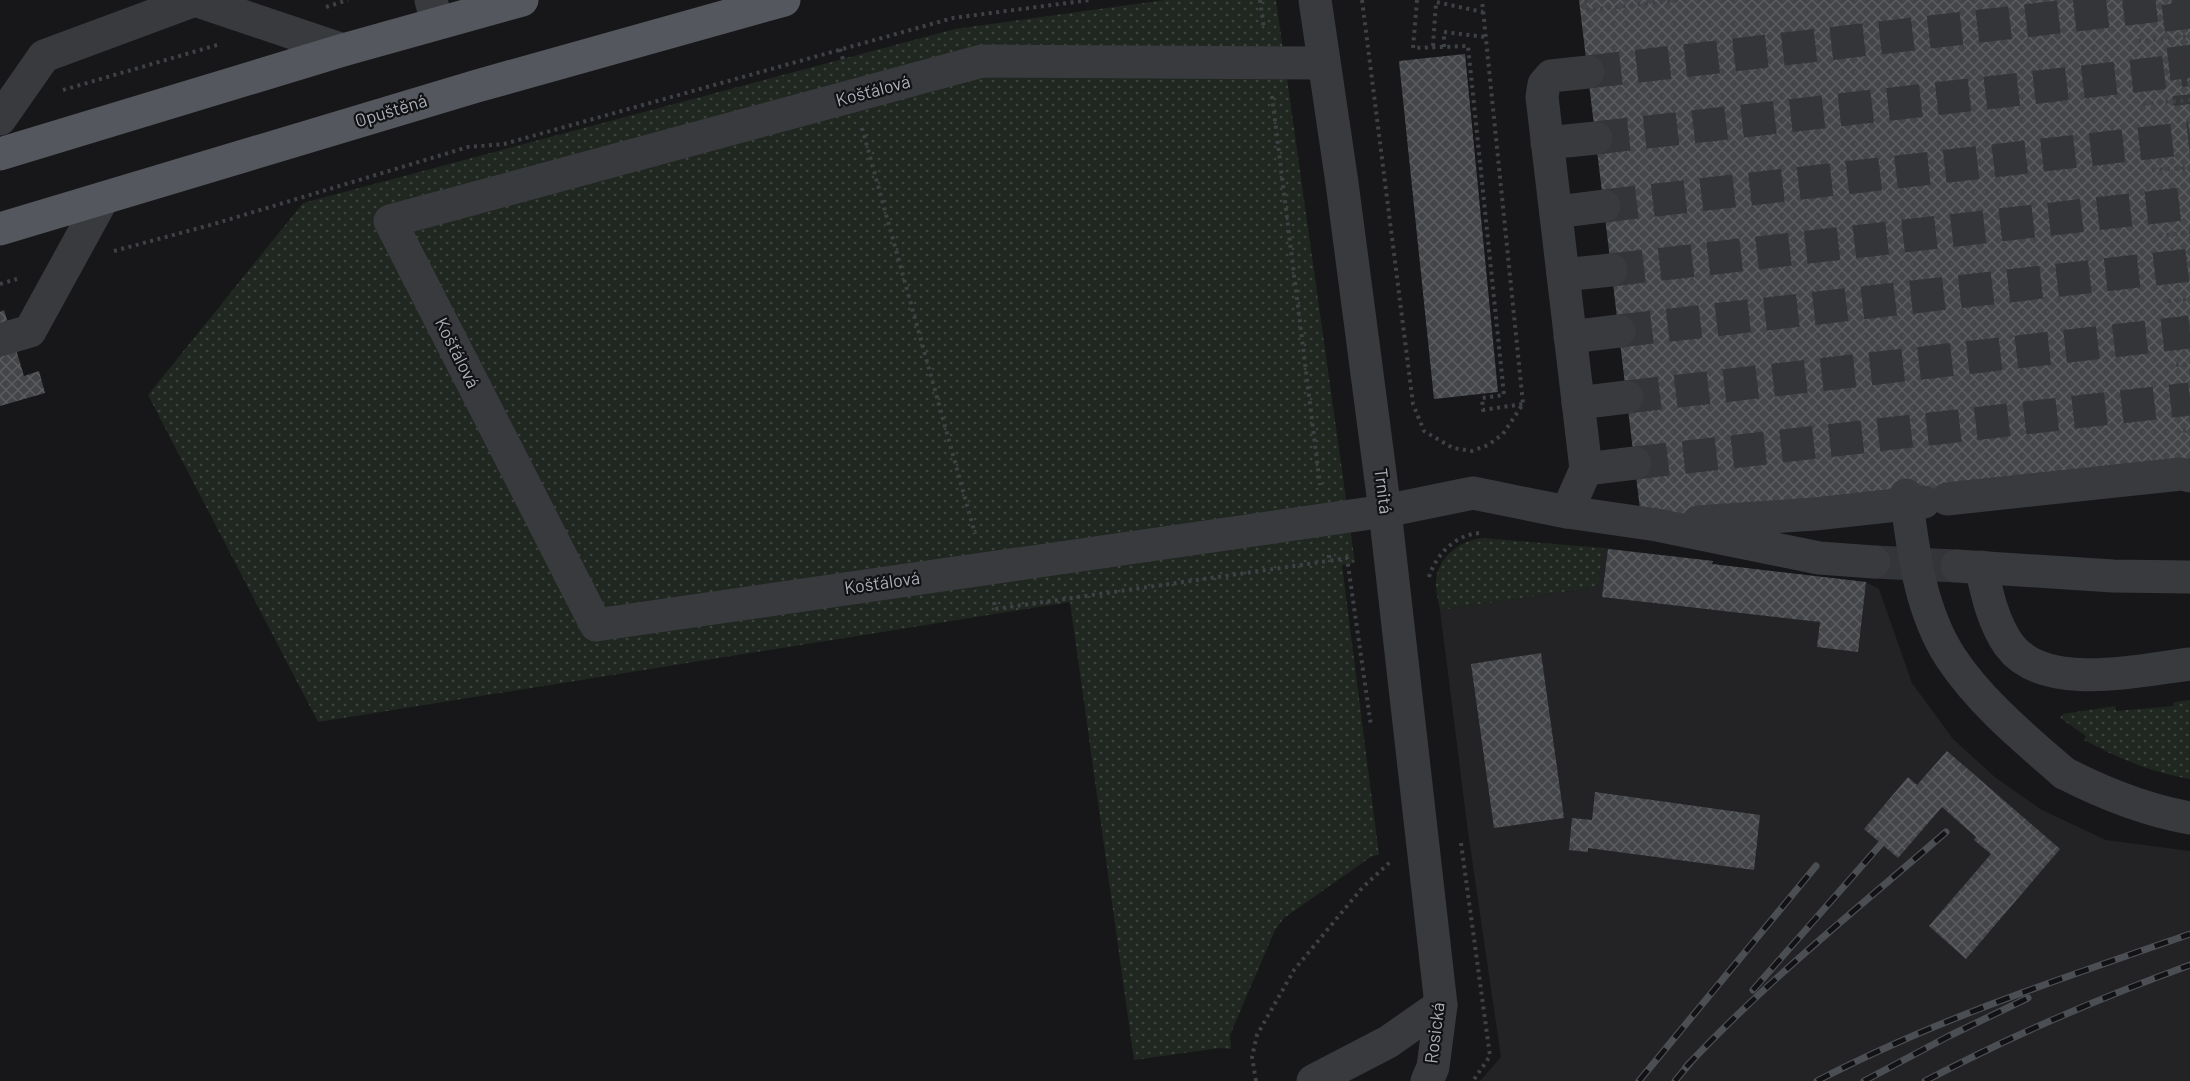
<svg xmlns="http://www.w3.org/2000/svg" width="2190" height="1081" font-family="Barlow,sans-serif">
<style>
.built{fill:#232326}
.grass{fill:url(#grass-dots)}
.building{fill:url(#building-cross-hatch)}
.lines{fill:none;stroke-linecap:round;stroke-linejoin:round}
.minor-tunnel{stroke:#343539;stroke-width:33;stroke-dasharray:33 16;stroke-linecap:butt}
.path{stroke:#3e4145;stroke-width:4;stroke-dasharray:3 4.5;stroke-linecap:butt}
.minor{stroke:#383a3e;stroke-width:33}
.major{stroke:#54575d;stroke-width:33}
.rail-casing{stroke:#4b4e53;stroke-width:7}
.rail{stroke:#121214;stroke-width:4.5;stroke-dasharray:14;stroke-linecap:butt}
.minor-bridge{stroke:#383a3e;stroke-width:33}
.labels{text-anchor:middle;stroke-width:4.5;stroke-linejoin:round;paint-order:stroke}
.street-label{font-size:18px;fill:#aaafb9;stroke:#121214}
</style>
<defs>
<pattern id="grass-dots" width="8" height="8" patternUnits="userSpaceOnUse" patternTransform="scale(1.5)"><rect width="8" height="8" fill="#1f2720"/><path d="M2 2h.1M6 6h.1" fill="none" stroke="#3d443e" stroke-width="1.8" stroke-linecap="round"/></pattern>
<pattern id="building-cross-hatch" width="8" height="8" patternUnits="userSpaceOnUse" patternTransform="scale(1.5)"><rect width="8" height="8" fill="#444549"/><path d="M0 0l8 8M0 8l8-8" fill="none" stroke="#5c5d61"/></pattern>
</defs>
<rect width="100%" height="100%" fill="#171719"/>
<polygon class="built" points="1604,548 1713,561 1712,564 1866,582 1879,589 1912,683 1953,739 1996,778 2042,810 2106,840 2190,851 2190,1081 1480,1081 1501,1057 1468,832 1440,610 1597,587"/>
<g class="grass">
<polygon points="1165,0 1276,0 1355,563 1342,565 1379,855 1372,856 1284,918 1275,930 1230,1035 1231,1049 1220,1048 1134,1060 1070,602 318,722 148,395 303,203 955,29"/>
<path d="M 1482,538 L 1604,548 L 1597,587 L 1440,610 C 1439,602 1436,594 1436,586 C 1435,559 1458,541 1482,538 Z"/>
<path d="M 2190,700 L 2190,779 C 2150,772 2120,759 2084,740 L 2086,736 L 2060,718 L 2063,714 L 2115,706 L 2116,711 L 2173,706 L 2174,702 Z"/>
</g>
<g class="building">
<polygon points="1579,0 2190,0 2190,461 1642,526"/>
<polygon points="1465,54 1498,392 1434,399 1399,61"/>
<polygon points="4,310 24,376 39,371 45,393 0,406 0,312"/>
<polygon points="1608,549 1713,561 1712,564 1866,582 1858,652 1817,647 1820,622 1602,597"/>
<polygon points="1541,653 1564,818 1494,828 1471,664"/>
<polygon points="1947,751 2060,849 1966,959 1929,926 1991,854 1974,840 1976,837 1942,807 1898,858 1864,829 1908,777 1917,785"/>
<polygon points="1595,792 1760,815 1754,870 1588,848 1588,852 1569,850 1572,818 1592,820"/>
</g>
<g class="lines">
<g class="minor-tunnel">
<polyline points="1588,72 2178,3 2190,104"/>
<polyline points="1596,138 2186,70"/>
<polyline points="1604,206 2190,138"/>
<polyline points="1611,270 2190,203"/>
<polyline points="1619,331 2190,265"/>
<polyline points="1627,397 2190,332"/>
<polyline points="1635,463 2190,399"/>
<polyline points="1874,562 1957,566"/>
</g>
<g class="path">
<polyline points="1260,0 1264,29"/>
<polyline points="1362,0 1413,404 1424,431 1453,448 1472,451 1488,445 1503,434 1523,404 1482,0"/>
<polyline points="1417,0 1413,48 1468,46 1504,395 1482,398 1483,410 1523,404"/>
<polyline points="1586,0 1588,10 1680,0"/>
<polyline points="326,7 348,0"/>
<polyline points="2138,41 2190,36"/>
<polyline points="1433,46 1436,2 1483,12"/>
<polyline points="1444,47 1444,32 1486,37"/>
<polyline points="840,49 844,63"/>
<polyline points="63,90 217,45"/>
<polyline points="1272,96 1320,485"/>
<polyline points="2143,104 2190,100"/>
<polyline points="862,128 975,534"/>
<polyline points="2152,170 2190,168"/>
<polyline points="2159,236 2190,232"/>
<polyline points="114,251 214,224 468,147 504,144 953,18 1090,0"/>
<polyline points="0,284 17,279"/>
<polyline points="2168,301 2190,299"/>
<polyline points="2176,365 2190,364"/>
<polyline points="2183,431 2190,430"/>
<polyline points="1329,555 1329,561 1347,558 1371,726"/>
<path d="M 1429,577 C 1436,554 1457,533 1482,533"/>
<polyline points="994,602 995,609 1329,561"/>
<polyline points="1461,843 1490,1056 1473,1081"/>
<polyline points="1256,1081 1252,1057 1257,1035 1294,970 1362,888 1390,862"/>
</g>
<g class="minor">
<polyline points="431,0 437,23"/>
<polyline points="1315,0 1342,183 1385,511 1441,1005 1433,1067 1427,1081"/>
<polyline points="1323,63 982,61 390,221 596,625 1385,511 1473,493 1567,512 1657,525 1819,558 1874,562"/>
<polyline points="0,119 44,56 195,0 343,50"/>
<polyline points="1547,143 1596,138"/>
<polyline points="1556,212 1604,206"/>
<polyline points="1563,275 1611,270"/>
<polyline points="1570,337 1619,331"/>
<polyline points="0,340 30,331 103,198"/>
<polyline points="1578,403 1627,397"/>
<polyline points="1586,469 1635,463"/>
<polyline points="1947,499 2181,474 2190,476"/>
<polyline points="1567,512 1586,469 1542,97 1544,84 1551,76 1588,72"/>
<polyline points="1698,522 1815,514 1924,502"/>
<polyline points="1957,566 2113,576 2190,577"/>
<path d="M 1981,567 C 1987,594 1993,622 2009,645 C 2044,693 2140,670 2190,664"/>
<path d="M 2064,773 C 2105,794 2145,810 2190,818"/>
<polyline points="1313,1081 1388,1042 1441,1005"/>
</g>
<g class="major">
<polyline points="0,154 343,50 522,0"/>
<polyline points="0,229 477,86 784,0"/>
</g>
<defs>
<g id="rail">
<polyline points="1753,990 1881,844"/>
<path d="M 1686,1067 C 1766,981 1857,909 1946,832"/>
<polyline points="1639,1081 1816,866"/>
<polyline points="1675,1081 1690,1063"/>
<path d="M 1817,1081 C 1936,1019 2063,978 2190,934"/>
<polyline points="1864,1081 1949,1036 2028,998"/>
<path d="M 1925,1081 C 2011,1036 2099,998 2190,965"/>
</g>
</defs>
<use href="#rail" class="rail-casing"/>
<use href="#rail" class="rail"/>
<path class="minor-bridge" d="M 1906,495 C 1913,550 1920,611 1951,658 C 1981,703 2024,738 2064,773"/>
</g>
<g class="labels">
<g class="street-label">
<text transform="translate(873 91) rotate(-15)" y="6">Košťálová</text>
<text transform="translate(391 111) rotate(-17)" y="6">Opuštěná</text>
<text transform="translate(457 353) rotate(63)" y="6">Košťálová</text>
<text transform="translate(1383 491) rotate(83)" y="6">Trnitá</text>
<text transform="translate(882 583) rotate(-8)" y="6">Košťálová</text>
<text transform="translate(1435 1033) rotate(-83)" y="6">Rosická</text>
</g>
</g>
</svg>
